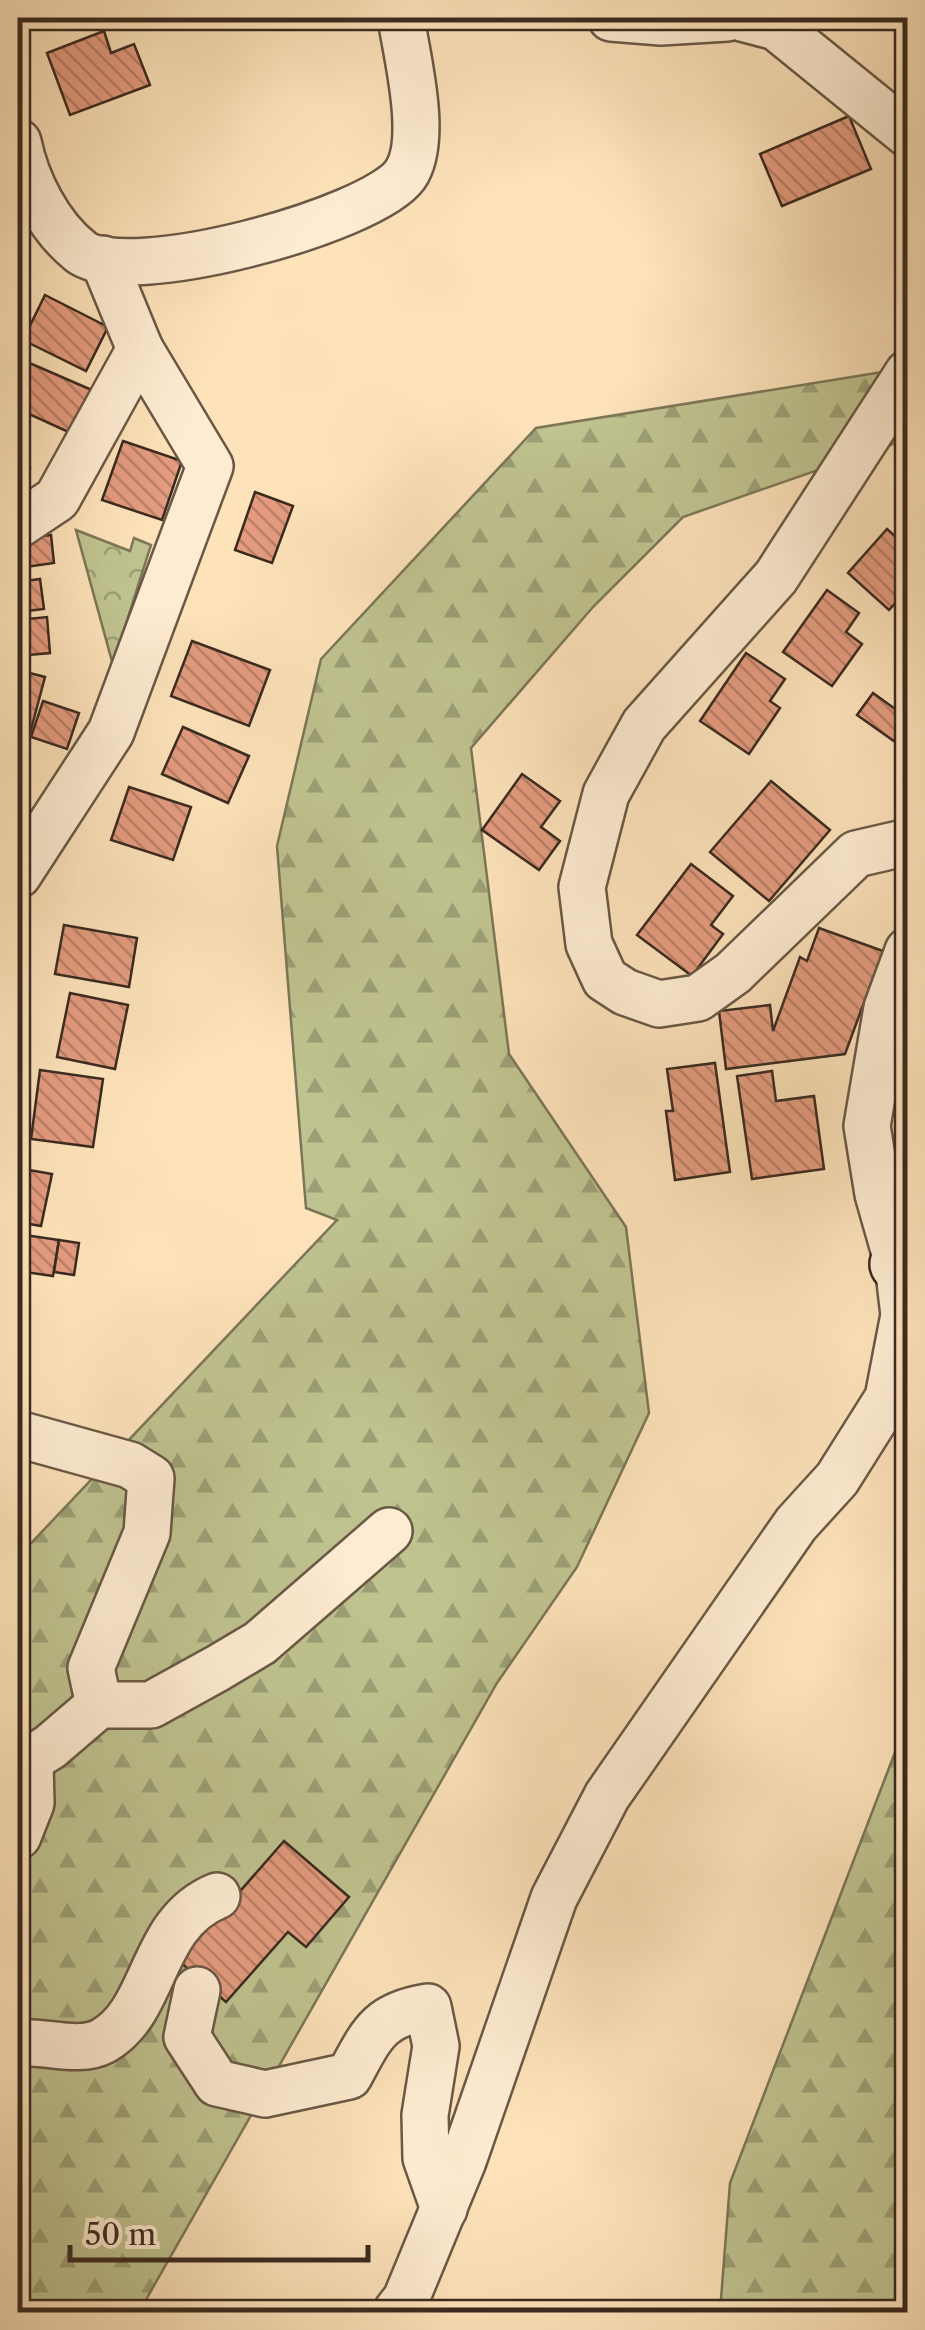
<svg xmlns="http://www.w3.org/2000/svg" width="925" height="2330" font-family="'Libre Caslon Text',serif">
<style>
.forest{fill:url(#forest-firs);stroke:#7c7658;stroke-width:2.5}
.park{fill:url(#park-crowns);stroke:#7c7658;stroke-width:2.5}
.building{fill:url(#building-back-hatch);stroke:#392a1f;stroke-width:2.5}
.lines{fill:none;stroke-linecap:round;stroke-linejoin:round}
.street-casing{stroke:#6a5846;stroke-width:50}
.secondary-casing{stroke:#392a1f;stroke-width:60}
.street{stroke:#feecd2;stroke-width:45}
.secondary{stroke:#feecd2;stroke-width:55}
</style>
<defs>
<pattern id="forest-firs" width="22" height="20" patternUnits="userSpaceOnUse" patternTransform="scale(2.5)"><rect width="22" height="20" fill="#bfc390"/><path d="M5 1l3.5 6h-7zM16 11l3.5 6h-7z" fill="#9c9f75"/></pattern>
<pattern id="park-crowns" width="20" height="18" patternUnits="userSpaceOnUse" patternTransform="scale(2.5)"><rect width="20" height="18" fill="#bfc390"/><path d="M2 6a3 3 0 1 1 6 0M12 15a3 3 0 1 1 6 0" fill="none" stroke="#9c9f75"/></pattern>
<pattern id="building-back-hatch" width="6" height="6" patternUnits="userSpaceOnUse" patternTransform="scale(2.5)"><rect width="6" height="6" fill="#e49b7f"/><path d="M-1 5l2 2M0 0l6 6M5-1l2 2" fill="none" stroke="#ba7f67"/></pattern>
</defs>
<rect width="100%" height="100%" fill="#fde2ba"/>
<filter id="stains"><feTurbulence type="fractalNoise" baseFrequency=".002" numOctaves="4"/><feColorMatrix values="0 0 0 0 .2 0 0 0 0 .09 0 0 0 0 .02 0 0 0 .5 -.17"/></filter>
<radialGradient id="worn" r=".72"><stop offset=".6" stop-color="#630" stop-opacity="0"/><stop offset="1" stop-color="#630" stop-opacity=".3"/></radialGradient>
<g class="forest">
<polygon points="907,368 907,439 683,517 593,607 471,748 509,1054 626,1227 649,1413 577,1567 497,1683 139,2312 18,2312 18,1557 337,1220 306,1208 277,846 321,659 536,428"/>
<polygon points="907,1721 907,2312 720,2312 730,2183"/>
</g>
<polygon class="park" points="76,530 130,551 134,538 151,545 113,665"/>
<g class="building">
<polygon points="880,18 908,18 908,42"/>
<polygon points="104,31 111,53 134,44 150,85 70,115 47,53"/>
<polygon points="849,116 871,169 782,206 760,154"/>
<polygon points="45,295 108,327 86,371 23,340"/>
<polygon points="18,358 94,391 75,435 18,409"/>
<polygon points="123,441 182,461 162,520 102,500"/>
<polygon points="18,464 30,468 18,506"/>
<polygon points="255,492 293,506 272,563 235,550"/>
<polygon points="887,529 908,548 908,589 889,610 848,573"/>
<polygon points="51,535 54,563 18,568 18,539"/>
<polygon points="40,579 44,609 18,612 18,582"/>
<polygon points="827,590 859,613 846,632 862,644 832,686 783,652"/>
<polygon points="47,617 50,653 18,656 18,620"/>
<polygon points="192,641 270,670 249,726 171,696"/>
<polygon points="746,653 785,679 770,701 780,708 749,754 700,721"/>
<polygon points="18,670 45,677 29,737 18,734"/>
<polygon points="873,693 898,711 908,697 908,751 857,715"/>
<polygon points="43,701 79,713 67,749 31,737"/>
<polygon points="183,727 249,756 228,803 162,774"/>
<polygon points="522,774 560,801 541,827 560,841 539,870 482,830"/>
<polygon points="771,781 830,830 769,901 710,852"/>
<polygon points="129,787 191,807 173,860 111,840"/>
<polygon points="691,864 733,896 711,925 723,934 692,976 637,935"/>
<polygon points="64,925 137,938 129,987 55,974"/>
<polygon points="819,928 883,951 845,1054 726,1069 719,1011 770,1005 773,1031 800,957 807,961"/>
<polygon points="70,993 128,1005 115,1069 57,1057"/>
<polygon points="715,1063 730,1172 675,1180 666,1111 673,1111 667,1069"/>
<polygon points="40,1070 103,1079 93,1147 31,1139"/>
<polygon points="772,1071 776,1101 814,1096 824,1169 752,1179 737,1076"/>
<polygon points="18,1168 52,1174 41,1226 18,1222"/>
<polygon points="18,1234 59,1240 53,1276 18,1271"/>
<polygon points="59,1240 79,1243 74,1275 54,1272"/>
<polygon points="284,1841 349,1897 306,1947 288,1932 226,2002 179,1961"/>
</g>
<g class="lines">
<defs>
<g id="street">
<polyline points="611,18 661,22 727,18"/>
<polyline points="742,18 776,27 908,134"/>
<path d="M 18,142 C 26,181 48,226 81,252 C 127,287 372,221 405,175 C 429,141 407,57 401,18"/>
<polyline points="908,373 776,577 644,725 606,794 582,887 589,944 605,979 625,992 659,1004 698,998 733,973 856,854 908,842"/>
<polyline points="18,525 57,499 140,349"/>
<polyline points="18,875 111,732 210,466 140,349 103,259"/>
<polyline points="18,1434 130,1465 151,1478 147,1533 91,1668 99,1705 151,1705 218,1668 260,1643 389,1531"/>
<polyline points="18,1767 50,1747 99,1705"/>
<polyline points="18,1836 31,1803 30,1760"/>
<path d="M 197,1990 L 187,2037 L 217,2083 L 265,2094 L 349,2076 C 372,2034 378,2015 428,2007 L 436,2046 L 425,2115 L 426,2158 L 444,2209"/>
<path d="M 18,2043 C 44,2040 79,2054 103,2041 C 158,2010 149,1924 217,1896"/>
<polyline points="396,2312 406,2299 463,2161 554,1898 607,1796 796,1524 837,1479 888,1398 904,1315 898,1264 878,1194 867,1126 887,1008 908,951"/>
</g>
<polyline id="secondary" points="898,1264 908,1249"/>
</defs>
<use href="#street" class="street-casing"/>
<use href="#secondary" class="secondary-casing"/>
<use href="#street" class="street"/>
<use href="#secondary" class="secondary"/>
</g>
<rect width="925" height="2330" fill="none" stroke="#fde2ba" stroke-width="60"/>
<rect x="20" y="20" width="885" height="2290" fill="none" stroke="#392a1f" stroke-width="5"/>
<rect x="30" y="30" width="865" height="2270" fill="none" stroke="#392a1f" stroke-width="2.5"/>
<path d="M70 2245v15h298v-15" fill="none" stroke="#392a1f" stroke-width="5"/>
<text x="85" y="2245" font-size="30" fill="#392a1f" stroke="#feecd2" stroke-width="8" paint-order="stroke">50 m</text>
<rect width="100%" height="100%" filter="url(#stains)"/>
<rect width="100%" height="100%" fill="url(#worn)"/>
</svg>
